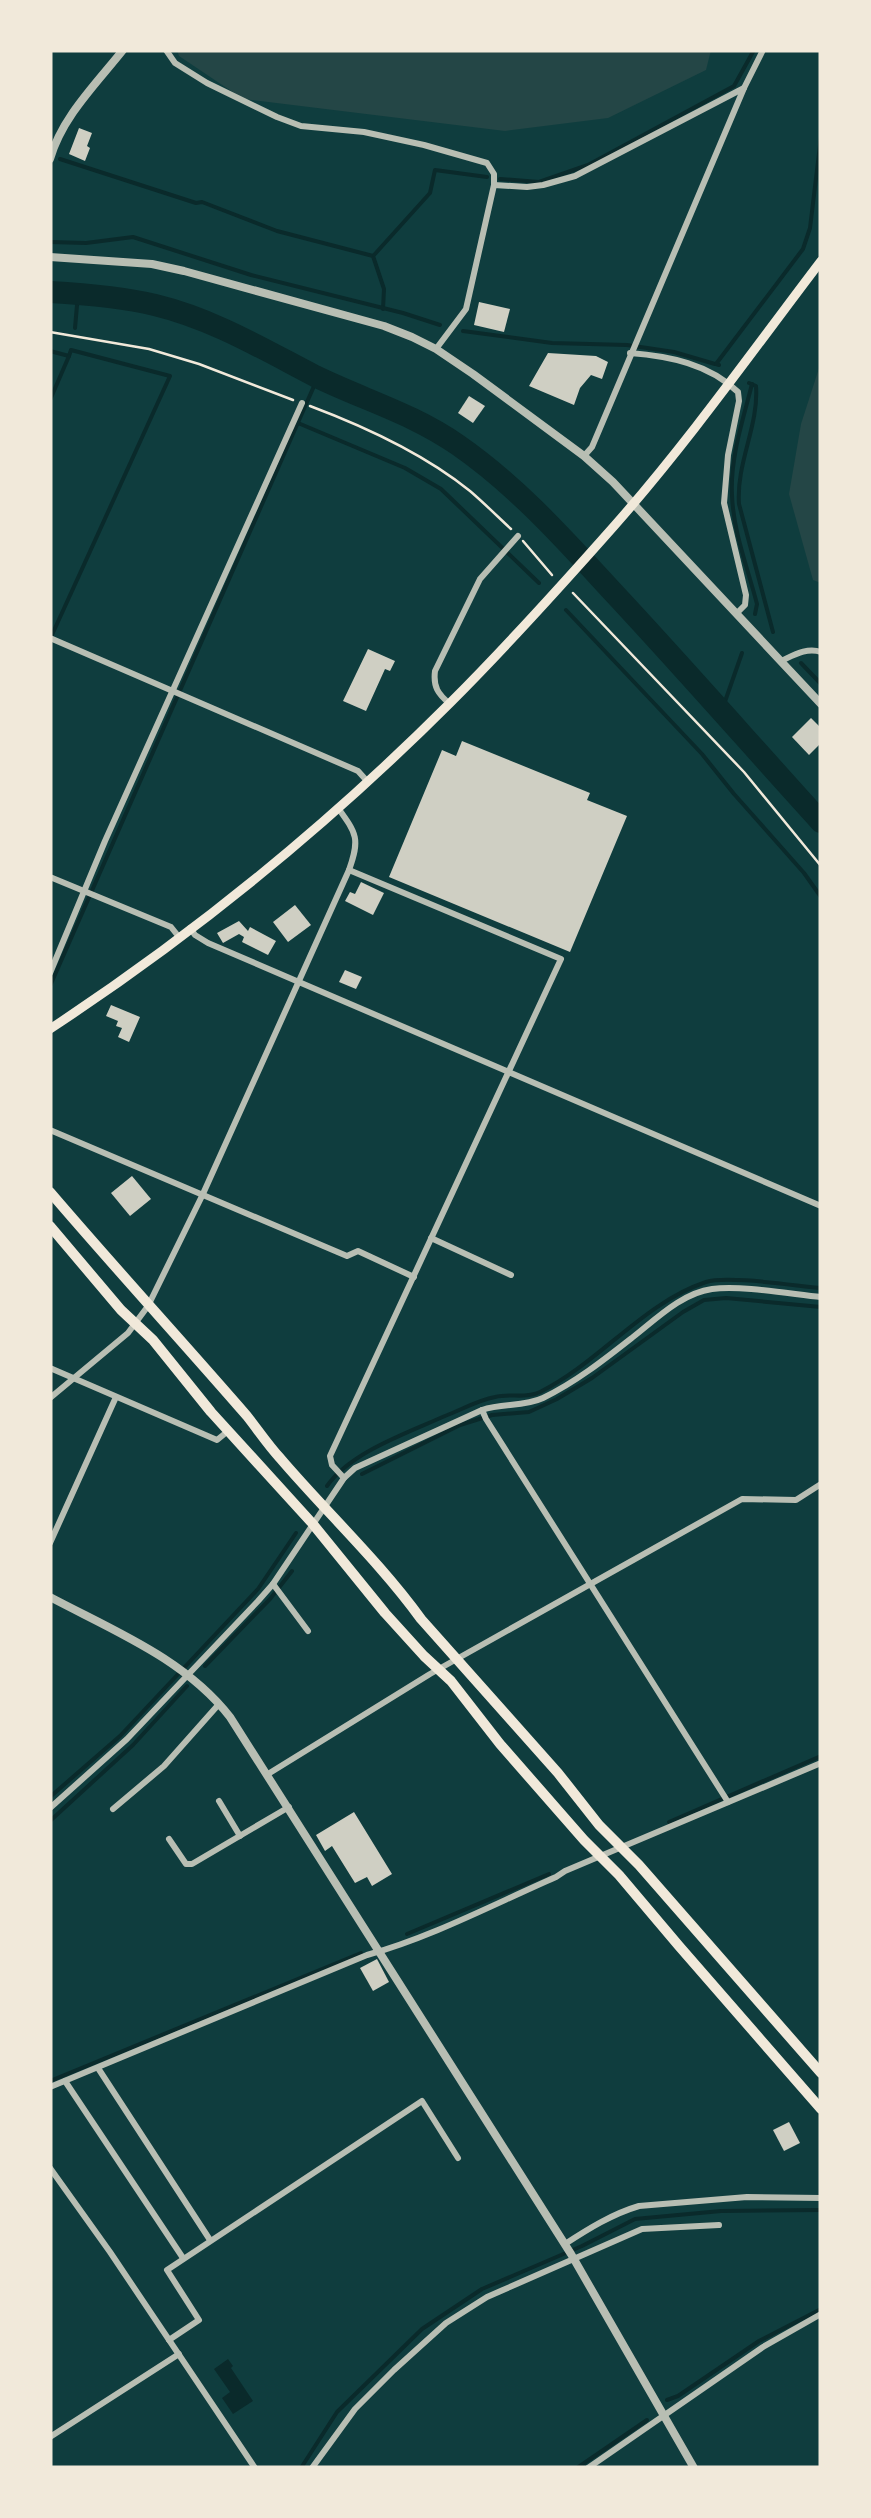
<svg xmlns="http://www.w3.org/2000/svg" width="871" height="2518" font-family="'Noto Sans',sans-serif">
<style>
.green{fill:#244646}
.water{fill:#0a2a2b}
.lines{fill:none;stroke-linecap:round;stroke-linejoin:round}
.stream{stroke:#0a2a2b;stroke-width:4}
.river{stroke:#0a2a2b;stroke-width:22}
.building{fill:#cfcfc3}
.path{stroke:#f1e9da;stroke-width:2.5}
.minor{stroke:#b8beb3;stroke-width:6}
.tertiary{stroke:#b8beb3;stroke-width:8}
.secondary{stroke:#f1e9da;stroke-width:9}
.primary{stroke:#f1e9da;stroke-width:10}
</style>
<rect width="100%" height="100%" fill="#0f3d3e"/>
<g class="green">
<polygon points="177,50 711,50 706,70 608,118 505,131 243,99 179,56"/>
<polygon points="821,362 821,583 813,580 789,494 801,424"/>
</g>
<polygon class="water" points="228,2359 233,2366 231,2368 253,2401 233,2414 222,2398 230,2392 214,2369"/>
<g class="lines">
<g class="stream">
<polyline points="60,159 196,203 202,202 277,231 373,256 384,289 383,309"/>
<polyline points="500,179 539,182 588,165 734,86 754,50"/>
<polyline points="50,242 86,243 133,237 251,275 403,313 440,325"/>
<polyline points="374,255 430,193 435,170 487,177"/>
<polyline points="75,328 78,294"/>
<polyline points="463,331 552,343 627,345 674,352 715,364"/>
<polyline points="50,351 69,356 71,350 170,376 51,637"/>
<polyline points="719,365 716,364 803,249 810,228 821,137"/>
<path d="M 749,383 L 756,386 C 759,426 736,463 739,504 L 773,632"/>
<path d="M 752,384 C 743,420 730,458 732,495 C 733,531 748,569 757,604 L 755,614"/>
<polyline points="50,400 69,356"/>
<polyline points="298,423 405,468 441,489 539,583"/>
<polyline points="566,610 702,754 734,794 804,873 821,897"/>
<polyline points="801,663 821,684"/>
<polyline points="722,710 742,653"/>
<polyline points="50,986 318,377"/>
<polyline points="362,1474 460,1425 492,1415 529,1412 557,1399 592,1378 683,1312 704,1300 726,1298 821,1307"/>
<path d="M 327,1486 C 351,1452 407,1433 445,1416 C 461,1410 478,1400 495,1397 C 510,1393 526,1399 540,1392 C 600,1362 643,1303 706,1282 C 727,1275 796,1286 821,1288"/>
<polyline points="205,1666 270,1599 292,1571"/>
<polyline points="50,1797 120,1736 258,1589 296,1533"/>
<polyline points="50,1821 133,1745 187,1686"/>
<polyline points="669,1822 821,1756"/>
<polyline points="407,1934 549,1874"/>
<polyline points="50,2081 361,1953"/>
<polyline points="667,2400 678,2396 759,2341 821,2309"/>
<polyline points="301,2468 337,2412 422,2329 482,2289 582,2246 635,2219 721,2211 821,2210"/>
<polyline points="577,2468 647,2420"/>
</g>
<path class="river" d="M 50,292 C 85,294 122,297 155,305 C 213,319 263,349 315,376 C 364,400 412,413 458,445 C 517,486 564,539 612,591 C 683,667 751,745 821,822"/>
</g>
<g class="building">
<polygon points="79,128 92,133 87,146 90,148 85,161 69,154"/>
<polygon points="479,302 510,309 504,332 474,325"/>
<polygon points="548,353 596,356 608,362 602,379 591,375 580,388 574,405 529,386"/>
<polygon points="469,396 485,406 473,423 458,413"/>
<polygon points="368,649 395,661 390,671 385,669 366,711 343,701"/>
<polygon points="811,718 821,728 821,743 809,755 792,737"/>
<polygon points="462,741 590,793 587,800 627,816 570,952 389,877 442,750 456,756"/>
<polygon points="361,882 384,893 373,915 345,901 350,892 355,894"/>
<polygon points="295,905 311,925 288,942 273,922"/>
<polygon points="239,921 248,931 250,927 276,941 268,955 242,942 244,937 239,934 223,943 217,933"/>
<polygon points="345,970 362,977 356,989 339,982"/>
<polygon points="111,1005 140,1017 129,1042 118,1037 122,1028 116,1026 118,1021 106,1016"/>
<polygon points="132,1176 151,1199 130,1216 111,1193"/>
<polygon points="354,1812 392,1874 372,1886 367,1877 355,1883 332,1846 325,1851 316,1835"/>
<polygon points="377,1959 389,1982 373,1991 360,1968"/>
<polygon points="789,2122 800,2143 784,2151 773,2130"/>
</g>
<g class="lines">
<g class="path">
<polyline points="50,332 149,349 199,364 293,400"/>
<path d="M 310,406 C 366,427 423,453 470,491 C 484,503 497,516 511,529"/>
<polyline points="523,541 552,575"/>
<polyline points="573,593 744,772 821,866"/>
</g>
<g class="minor">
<polyline points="166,50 175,63 207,83 277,117 301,126 364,132 424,145 487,163 494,174 494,185 466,309 436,349"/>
<polyline points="494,185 527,187 543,185 575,176 744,88"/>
<path d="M 630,353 C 669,356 709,364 738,392 L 739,401 L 728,455 L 724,503 L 746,595 L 745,605 L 737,613"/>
<polyline points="584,456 592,447 744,88 763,50"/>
<polyline points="50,638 358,771 367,781"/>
<path d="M 781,661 C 794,655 807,647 821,652"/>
<path d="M 450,704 C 438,694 433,687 435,671 L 480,579 L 518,536"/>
<polyline points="50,877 171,927 179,937"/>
<polyline points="190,928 195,935 208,943 821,1206"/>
<polyline points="50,973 105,841 302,403"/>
<polyline points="50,1130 347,1256 358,1251 414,1277"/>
<polyline points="431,1238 511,1275"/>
<polyline points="50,1368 217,1440 228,1431"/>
<path d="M 50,1398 L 128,1333 L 148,1306 L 202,1196 L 349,870 C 360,839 357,834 338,808"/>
<polyline points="482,1410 486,1419 728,1802"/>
<polyline points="344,1478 332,1465 330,1456 561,959 349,870"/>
<polyline points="50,1543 116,1397"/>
<polyline points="273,1584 308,1631"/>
<polyline points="268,1774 430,1674 742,1499 796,1500 821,1484"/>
<polyline points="219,1801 240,1836"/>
<path d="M 50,1808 L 127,1739 L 258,1601 L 273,1584 L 344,1478 L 355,1468 L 482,1410 C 502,1403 524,1407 543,1398 C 576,1382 605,1359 633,1337 C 656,1319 682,1293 712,1289 C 741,1285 791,1294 821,1297"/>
<polyline points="113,1809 164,1766 219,1704"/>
<polyline points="169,1839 186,1864 192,1864 289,1807"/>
<polyline points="98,2068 210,2240"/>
<polyline points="65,2081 183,2258"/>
<path d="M 50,2087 L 367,1955 C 432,1937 494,1904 556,1877 L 565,1871 L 821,1763"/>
<polyline points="50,2168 110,2252 255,2468"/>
<path d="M 565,2244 C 588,2229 612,2214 639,2206 L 747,2197 L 821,2198"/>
<polyline points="169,2340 199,2320 167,2270 422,2101 458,2158"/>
<polyline points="50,2437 179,2354"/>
<polyline points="312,2468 355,2409 394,2370 446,2323 487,2297 642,2229 719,2225"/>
<polyline points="588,2468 763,2347 821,2314"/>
</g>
<g class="tertiary">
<path d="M 50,159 C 62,117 96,84 123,50"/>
<polyline points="50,257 152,264 184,271 384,326 412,337 436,349 473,374 584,456 613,482 821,704"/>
<path d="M 50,1597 C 114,1631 185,1659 230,1717 L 571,2254 L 694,2468"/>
</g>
<path class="secondary" d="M 50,1029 C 193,935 329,824 450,703 C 507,646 562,585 615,525 C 689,441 754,349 821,261"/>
<g class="primary">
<path d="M 50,1192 C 115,1268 182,1341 247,1416 C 258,1430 268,1445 280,1458 C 326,1512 379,1561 421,1619 L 558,1773 L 599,1825 L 639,1865 L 821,2073"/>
<polyline points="50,1226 121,1310 153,1340 211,1412 312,1523 385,1613 424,1656 451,1681 500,1744 584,1840 619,1875 679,1946 821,2109"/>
</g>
</g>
<rect width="871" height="2518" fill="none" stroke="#f1e9da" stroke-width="105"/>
</svg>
